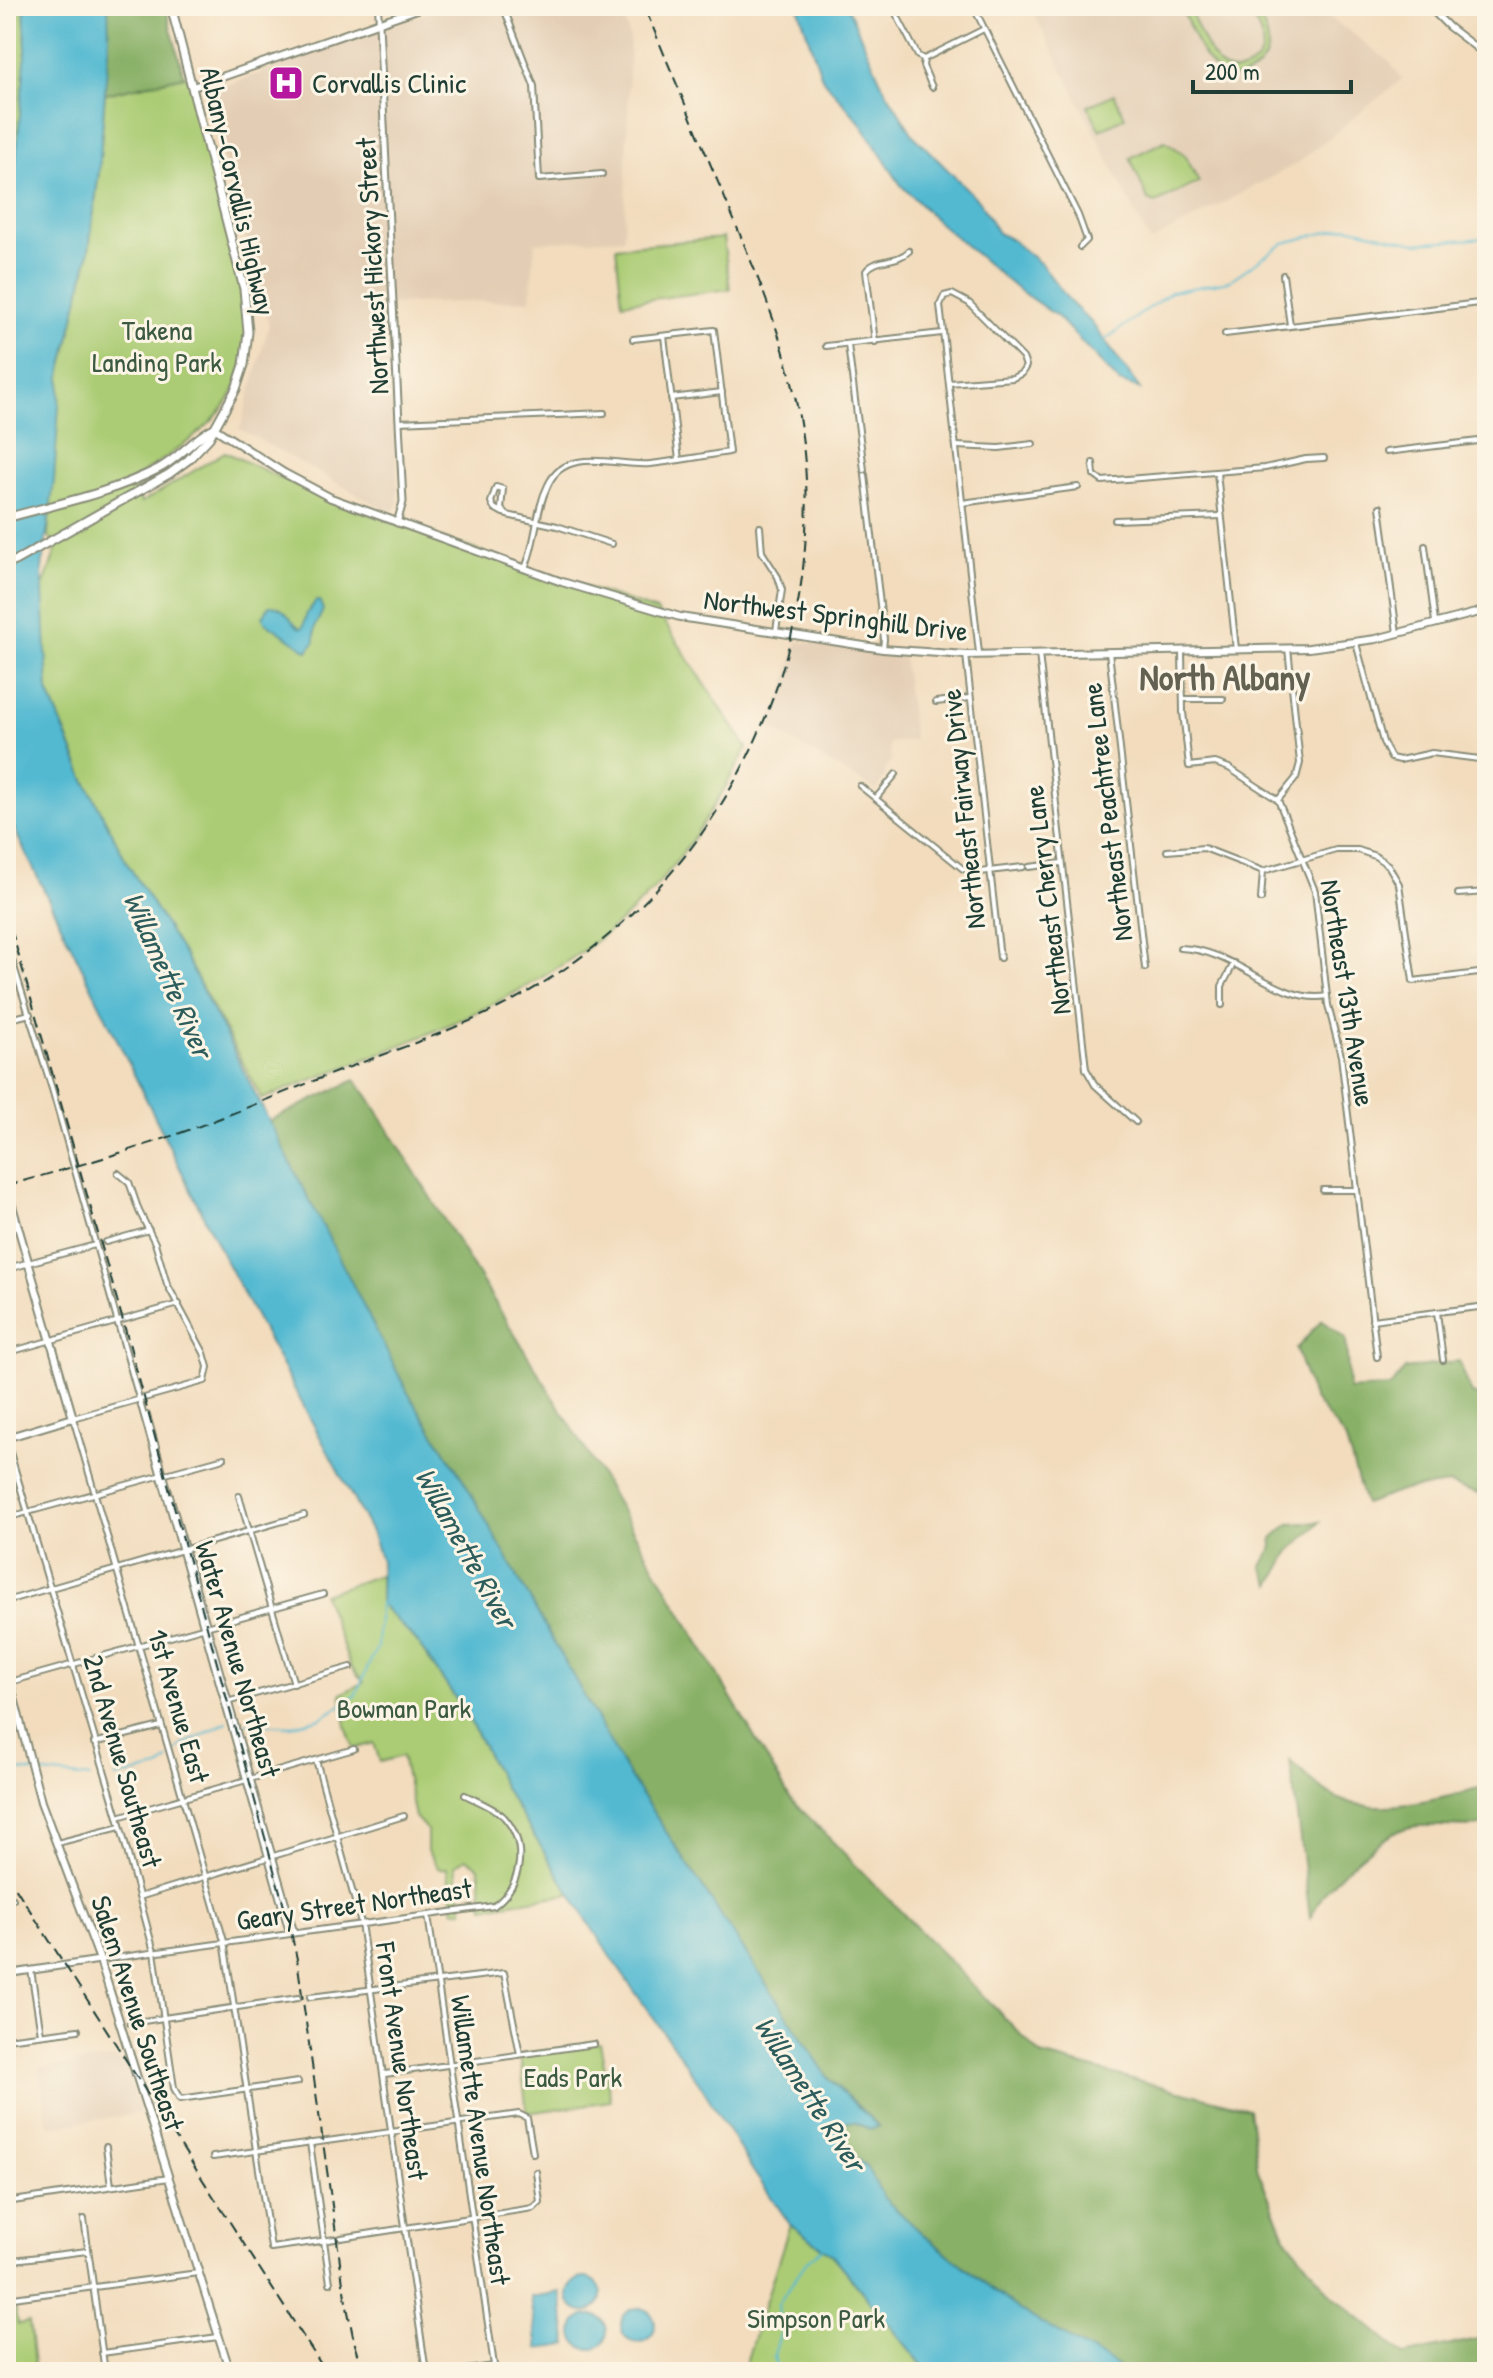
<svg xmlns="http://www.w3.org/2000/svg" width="1493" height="2378" font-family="'Patrick Hand',sans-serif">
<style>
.built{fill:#e3cdb4}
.green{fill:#abcc74;stroke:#658454;stroke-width:2}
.forest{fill:#88b066;stroke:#54764d;stroke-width:2}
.water{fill:#53b9d1;stroke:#397b82;stroke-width:2}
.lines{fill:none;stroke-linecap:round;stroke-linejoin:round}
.stream{stroke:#53b9d1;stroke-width:2}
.minor-casing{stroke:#888c78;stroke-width:8}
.tertiary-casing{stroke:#888c78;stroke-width:9}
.secondary-casing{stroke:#888c78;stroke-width:10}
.primary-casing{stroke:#888c78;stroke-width:10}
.trunk-casing{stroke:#888c78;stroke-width:11}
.minor{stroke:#fff;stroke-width:4}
.tertiary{stroke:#fff;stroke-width:5}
.secondary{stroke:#fff;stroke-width:6}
.primary{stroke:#fff;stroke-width:6}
.trunk{stroke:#fff;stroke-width:7}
.rail{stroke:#1f3d34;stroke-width:2;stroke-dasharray:12 6;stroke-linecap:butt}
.labels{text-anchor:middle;stroke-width:6;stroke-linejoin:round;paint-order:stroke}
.poi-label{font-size:28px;fill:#1f3d34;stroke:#fcf5e5;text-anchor:start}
.street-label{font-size:28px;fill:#1f3d34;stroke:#fcf5e5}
.park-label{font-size:28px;fill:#3b5a41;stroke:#fcf5e5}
.water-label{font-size:30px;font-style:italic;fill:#2c5c5b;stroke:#fcf5e5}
.district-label{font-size:36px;font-weight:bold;fill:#636151;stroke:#fcf5e5}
</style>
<rect width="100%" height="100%" fill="#fcf5e5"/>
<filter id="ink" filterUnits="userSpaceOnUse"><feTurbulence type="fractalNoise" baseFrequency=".0125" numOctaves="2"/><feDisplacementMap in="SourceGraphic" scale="16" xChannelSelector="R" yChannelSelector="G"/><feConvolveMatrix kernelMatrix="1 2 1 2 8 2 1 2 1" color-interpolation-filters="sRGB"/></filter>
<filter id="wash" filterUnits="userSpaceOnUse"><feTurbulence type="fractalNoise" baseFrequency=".006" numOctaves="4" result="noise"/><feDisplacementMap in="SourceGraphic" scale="32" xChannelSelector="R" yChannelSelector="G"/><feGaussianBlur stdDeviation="1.8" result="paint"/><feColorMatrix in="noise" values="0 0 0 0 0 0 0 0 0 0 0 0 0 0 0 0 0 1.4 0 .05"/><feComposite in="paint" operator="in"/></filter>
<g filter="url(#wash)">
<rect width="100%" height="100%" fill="#f2dcbd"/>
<g class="built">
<polygon points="445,6 621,6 630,39 624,238 535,242 530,300 391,304 398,506 391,513 240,429 269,325 205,93"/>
<polygon points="1030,6 1315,6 1389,61 1402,79 1299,162 1150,242"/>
<polygon points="797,641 903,656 914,740 889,743 891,762 885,769 885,775 877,791 769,727 784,690"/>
<polygon points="117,2058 129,2073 141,2113 48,2127 39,2068"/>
</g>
<g class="green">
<polygon points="6,6 24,6 26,50 15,168 6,178"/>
<path d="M 1180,6 L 1188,6 C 1196,22 1207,55 1221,66 C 1239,80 1266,63 1262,40 C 1260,28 1252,17 1246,6 L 1253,6 C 1259,18 1269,32 1268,46 C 1266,73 1232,88 1213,67 C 1198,51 1190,25 1180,6 Z"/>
<path d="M 189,75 L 244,289 C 257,401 219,422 134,479 L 141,503 L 225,452 L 296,485 L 372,515 L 657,611 L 747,748 C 725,788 702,829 673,866 C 577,991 402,1043 262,1099 L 186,958 L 127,863 L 84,778 L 48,691 L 42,590 L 57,547 L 48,535 L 61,375 L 88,257 L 99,171 L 105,94 Z"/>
<polygon points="1114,94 1125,117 1100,130 1088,106"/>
<polygon points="1165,141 1185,155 1199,182 1156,203 1148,200 1130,158"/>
<polygon points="723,238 730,289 622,303 616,247"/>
<polygon points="380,1575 380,1603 417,1642 467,1715 506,1791 571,1894 484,1907 479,1867 466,1858 455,1866 463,1910 454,1911 447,1868 439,1869 427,1851 427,1830 415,1817 402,1756 380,1762 374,1743 354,1749 346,1726 341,1694 364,1682 351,1667 323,1594"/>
<polygon points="600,2043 611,2101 527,2113 520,2054"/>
<polygon points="790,2224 832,2255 928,2372 743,2372"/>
<polygon points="15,2306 18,2324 29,2322 35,2372 6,2372 6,2307"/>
</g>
<g class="forest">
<polygon points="108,6 165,6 184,76 105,94"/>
<polygon points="355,1080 368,1096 584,1447 790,1798 1041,2055 1249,2109 1258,2171 1285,2236 1330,2293 1404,2355 1487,2337 1487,2372 1128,2372 1019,2310 925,2236 883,2198 866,2166 847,2152 842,2136 841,2121 855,2122 869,2129 879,2126 829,2079 626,1771 464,1481 408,1393 279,1143 269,1121"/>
<polygon points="1322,1320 1346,1339 1349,1390 1390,1387 1405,1369 1459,1361 1472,1394 1487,1399 1487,1497 1449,1484 1404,1490 1365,1504 1345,1438 1313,1398 1296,1349"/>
<polygon points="1320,1522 1290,1551 1271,1585 1262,1566 1271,1550 1273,1538 1289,1524"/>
<path d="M 1290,1761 C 1307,1777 1327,1798 1351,1803 C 1395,1813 1445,1797 1487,1787 L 1487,1825 C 1462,1830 1436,1823 1411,1827 C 1386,1831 1342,1871 1326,1891 C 1320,1899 1315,1909 1310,1918 Z"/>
</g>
<g class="water">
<polygon points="24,6 108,6 109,39 99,171 88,257 61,375 54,481 42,569 48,691 84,778 127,863 186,958 408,1393 464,1481 626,1771 829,2079 879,2127 869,2129 855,2122 842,2121 842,2136 847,2152 866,2166 884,2198 925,2236 1019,2310 1128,2372 928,2372 832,2255 790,2224 753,2171 700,2084 609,1955 506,1791 467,1715 417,1642 380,1603 381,1561 371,1532 222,1254 19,839 6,811 6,178 15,168 26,50"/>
<polygon points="798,6 847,6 883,86 913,135 979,201 998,233 1012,240 1041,264 1071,303 1091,322 1140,389 1119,382 1058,317 1016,288 938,222 901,185 859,121 822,78"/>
<path d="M 316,601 L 320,601 L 323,610 L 315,627 L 315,641 L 308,651 L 265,622 L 263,617 L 269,606 C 286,605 288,620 300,628 L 303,627 L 307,613 Z"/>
<circle cx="585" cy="2295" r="17"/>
<polygon points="560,2292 568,2345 538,2349 531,2297"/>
<circle cx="638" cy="2325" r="17"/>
<circle cx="590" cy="2332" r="17"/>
</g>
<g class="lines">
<g class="stream">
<polyline points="1105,340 1171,292 1229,281 1284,243 1348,227 1415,243 1487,238"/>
<polyline points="244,1723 290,1726 321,1718 355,1696 377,1647 380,1603 382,1602"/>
<polyline points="173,1754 183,1745 227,1722"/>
<polyline points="6,1774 16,1770 90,1778"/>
<polyline points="115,1778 159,1768 169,1759"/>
<polyline points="777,2372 774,2355 780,2334 778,2304 807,2261 824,2247"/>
</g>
</g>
</g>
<g filter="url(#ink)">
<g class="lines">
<defs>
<g id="minor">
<polyline points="378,6 379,24"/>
<polyline points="503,6 534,86 539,179 602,174"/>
<polyline points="892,6 918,56 924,59 984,29"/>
<polyline points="973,6 1078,215 1087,240 1080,247"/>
<polyline points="1437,15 1446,6"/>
<polyline points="924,59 923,66 932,87"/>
<polyline points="1283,275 1290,325"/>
<polyline points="1225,334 1487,302"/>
<polyline points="664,336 679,460"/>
<path d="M 875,342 L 866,271 C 876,257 896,264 909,251"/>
<polyline points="848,345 864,470"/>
<polyline points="826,346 942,333"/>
<polyline points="949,383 1013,378 1022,373 1026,366 1023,358 969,303 952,294 944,296 940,305 979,653"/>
<polyline points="671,398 722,392"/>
<polyline points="399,422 604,413"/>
<polyline points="956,446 999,448 1033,444"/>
<polyline points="1386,452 1487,440"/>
<polyline points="1093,463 1094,475 1102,481 1265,468 1306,459 1324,458"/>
<polyline points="1217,473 1236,649"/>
<polyline points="865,475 884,639 883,649"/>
<polyline points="962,503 1078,487"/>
<polyline points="1380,507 1397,633"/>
<polyline points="503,513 494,508 491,502 496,487 503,489 501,509 507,515 557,526 612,544"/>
<polyline points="1115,520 1221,516"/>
<polyline points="760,527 762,552 778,577 782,590 776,631"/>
<polyline points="1425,546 1435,622"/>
<path d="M 525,568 C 537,541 535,511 548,485 C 566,445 618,467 650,464 C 676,461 703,456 729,452 L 714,330 L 633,339"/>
<polyline points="1356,643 1383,742 1391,758 1400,760 1432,753 1487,760"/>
<polyline points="1288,648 1300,763 1296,778 1278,800 1315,891 1328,1005 1341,1056 1377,1357"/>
<polyline points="1182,651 1183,712 1189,766 1215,763 1229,768 1278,800"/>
<polyline points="1109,652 1145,968"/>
<polyline points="1039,654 1086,1069 1095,1085 1136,1122"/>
<polyline points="966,655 1000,958"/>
<polyline points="1183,699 1223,699"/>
<polyline points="936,702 970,698"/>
<polyline points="860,786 963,869 980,872 1023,867"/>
<polyline points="876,798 896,774"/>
<polyline points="1167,851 1204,848 1263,871 1336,850 1358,850 1375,856 1388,865 1399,884 1413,981 1487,972"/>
<polyline points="1029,867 1062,863"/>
<polyline points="1458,894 1487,892"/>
<polyline points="1261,899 1263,871"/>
<polyline points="6,941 52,1089 289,1932"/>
<path d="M 1180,948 C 1236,949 1278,1005 1327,996"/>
<polyline points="1222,1005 1222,986 1234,963"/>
<polyline points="6,1020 30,1014"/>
<polyline points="118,1173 129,1182 139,1211 155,1243 167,1284 204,1353 208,1367 205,1381 73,1418 224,1941 271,2248 335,2239"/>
<polyline points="1323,1190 1357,1190"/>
<polyline points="106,1242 149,1230"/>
<polyline points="28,1263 95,1245"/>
<polyline points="1437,1312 1443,1360"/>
<polyline points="1372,1320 1487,1306"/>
<polyline points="6,1353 179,1304"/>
<polyline points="147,1415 294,1931"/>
<polyline points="6,1439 118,1817 154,1952 174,2088 180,2099 298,2082"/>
<polyline points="239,1496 294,1684"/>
<polyline points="6,1518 224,1458"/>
<polyline points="6,1601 304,1515"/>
<polyline points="10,1682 323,1594"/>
<polyline points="227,1702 351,1667"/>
<polyline points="94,1743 161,1726"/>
<polyline points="316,1760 361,1923 426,2372"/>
<polyline points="118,1817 354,1749"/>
<polyline points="57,1843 120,1827"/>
<polyline points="139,1897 404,1816"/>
<polyline points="6,1900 13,1899"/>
<polyline points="428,1915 495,2372"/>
<path d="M 100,1960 L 494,1906 C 523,1884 528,1844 504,1817 C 495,1808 477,1801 465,1795"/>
<polyline points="31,1970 41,2034"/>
<polyline points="310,1997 504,1973 520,2054"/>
<polyline points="130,2023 298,1998"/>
<polyline points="6,2039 78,2030"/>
<polyline points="385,2074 594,2044"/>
<polyline points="310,2143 330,2283"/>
<polyline points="106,2147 111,2186"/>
<polyline points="213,2157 519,2114 527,2118 533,2153"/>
<polyline points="6,2202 169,2178"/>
<polyline points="84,2219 105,2372"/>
<polyline points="341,2238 533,2208 540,2202 536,2172"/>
<polyline points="6,2261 87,2251"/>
<polyline points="6,2299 198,2273"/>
<polyline points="102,2353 218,2337"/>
<polyline points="452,2372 494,2366"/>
</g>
<g id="tertiary">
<polyline points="1428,6 1449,27 1487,56"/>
<polyline points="379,24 403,502 397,523"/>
<polyline points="6,1269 28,1263"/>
<polyline points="6,1974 100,1960"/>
</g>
<g id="secondary">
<polyline points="193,87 426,6"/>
<polyline points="6,1185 73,1418 6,1438"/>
<polyline points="6,1667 41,1802 100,1960 230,2372"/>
</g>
<polyline id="primary" points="214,428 284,473 331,498 562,582 680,617 883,649 966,655 1309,648 1376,639 1487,610"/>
<g id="trunk">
<path d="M 6,518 C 57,504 111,493 158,469 C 179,458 192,440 212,429"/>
<polyline points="6,566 169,474 188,460 209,438 236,389 244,365 248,332 244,289 171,6"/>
</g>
</defs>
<use href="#minor" class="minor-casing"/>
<use href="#tertiary" class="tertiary-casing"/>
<use href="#secondary" class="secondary-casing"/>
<use href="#primary" class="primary-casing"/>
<use href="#trunk" class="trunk-casing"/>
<use href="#minor" class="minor"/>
<use href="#tertiary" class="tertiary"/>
<use href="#secondary" class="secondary"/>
<use href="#primary" class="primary"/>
<use href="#trunk" class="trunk"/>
<g class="rail">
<polyline points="6,911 123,1321 291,1932 297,1959 345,2297 354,2341 364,2372"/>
<path d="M 6,1186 C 65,1169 125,1153 183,1132 C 228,1116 272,1097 316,1080 C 376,1056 438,1037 496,1009 C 632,942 732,823 779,680 C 807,592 815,497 797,406 C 784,337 756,273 729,208 C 700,140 672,73 644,6"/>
<polyline points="6,1873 326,2372"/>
</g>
</g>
</g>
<defs>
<symbol id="hospital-square" viewBox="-11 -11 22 22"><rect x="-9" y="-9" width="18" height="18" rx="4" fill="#b5179e" stroke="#fcf5e5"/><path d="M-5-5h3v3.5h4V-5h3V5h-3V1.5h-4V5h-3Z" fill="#fff"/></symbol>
</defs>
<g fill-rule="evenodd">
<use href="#hospital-square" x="266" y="63" width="40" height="40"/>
</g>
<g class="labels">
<g class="poi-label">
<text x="312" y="93">Corvallis Clinic</text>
</g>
<g class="street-label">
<text transform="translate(238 191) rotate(77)" y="10">Albany-Corvallis Highway</text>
<text transform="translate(372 266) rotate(-93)" y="10">Northwest Hickory Street</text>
<text transform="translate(836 615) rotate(7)" y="10">Northwest Springhill Drive</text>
<text transform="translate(963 809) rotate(-96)" y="10">Northeast Fairway Drive</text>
<text transform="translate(1107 812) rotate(-97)" y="10">Northeast Peachtree Lane</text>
<text transform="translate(1047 900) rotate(-97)" y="10">Northeast Cherry Lane</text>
<text transform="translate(1348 993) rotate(81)" y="10">Northeast 13th Avenue</text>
<text transform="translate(238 1659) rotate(74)" y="10">Water Avenue Northeast</text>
<text transform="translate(179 1706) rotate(74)" y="10">1st Avenue East</text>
<text transform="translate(123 1761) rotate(74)" y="10">2nd Avenue Southeast</text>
<text transform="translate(354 1904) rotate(-8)" y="10">Geary Street Northeast</text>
<text transform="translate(138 2013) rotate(72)" y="10">Salem Avenue Southeast</text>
<text transform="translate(402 2061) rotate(82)" y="10">Front Avenue Northeast</text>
<text transform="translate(481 2140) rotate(82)" y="10">Willamette Avenue Northeast</text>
</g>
<g class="park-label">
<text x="157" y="340">Takena<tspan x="157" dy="32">Landing Park</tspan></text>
<text x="404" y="1718">Bowman Park</text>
<text x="573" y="2087">Eads Park</text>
<text x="816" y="2328">Simpson Park</text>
</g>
<g class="water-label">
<text transform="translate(168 975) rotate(66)" y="10">Willamette River</text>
<text transform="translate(466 1548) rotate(61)" y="10">Willamette River</text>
<text transform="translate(810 2094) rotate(57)" y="10">Willamette River</text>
</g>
<g class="district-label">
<text x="1225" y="690">North Albany</text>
</g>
</g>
<rect width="1493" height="2378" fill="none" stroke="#fcf5e5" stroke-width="32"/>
<path d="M1193 80v12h158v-12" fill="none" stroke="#1f3d34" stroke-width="4"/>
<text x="1205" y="80" font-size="24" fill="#1f3d34" stroke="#fcf5e5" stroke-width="6" paint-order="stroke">200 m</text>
</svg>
